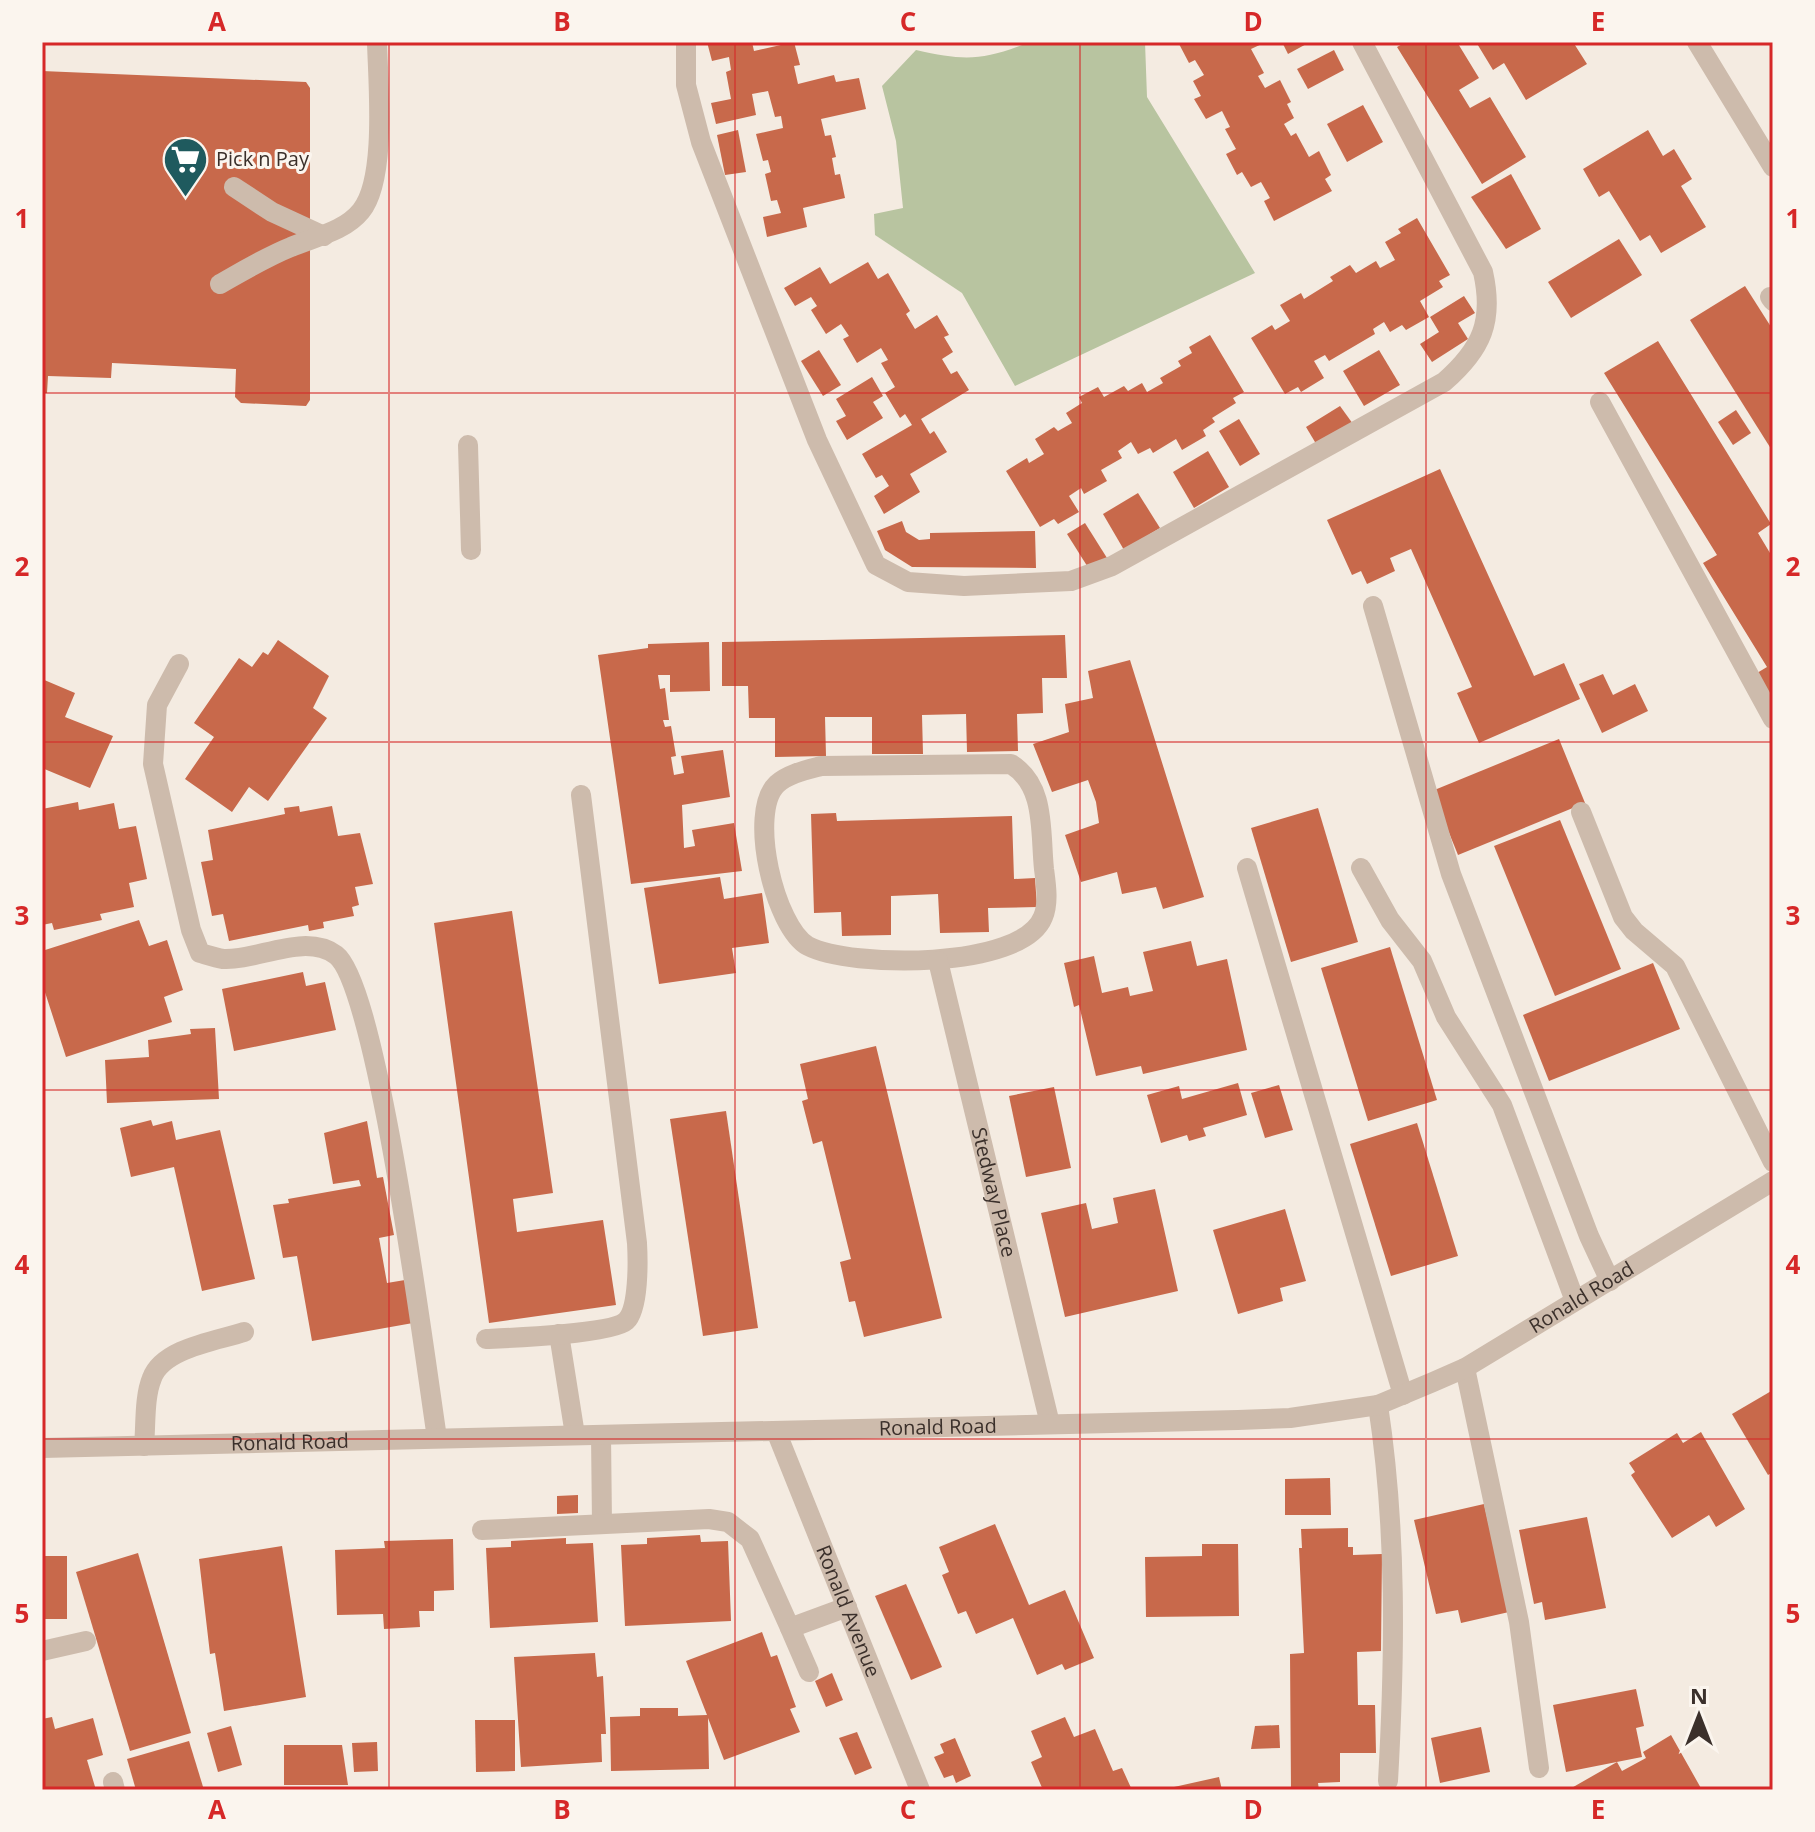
<svg xmlns="http://www.w3.org/2000/svg" width="1815" height="1832" font-family="'Open Sans',sans-serif">
<style>
.green{fill:#b8c4a0}
.building{fill:#c8694b}
.lines{fill:none;stroke-linecap:round;stroke-linejoin:round}
.service{stroke:#cdbbac;stroke-width:20}
.minor{stroke:#cdbbac;stroke-width:20}
.grid{fill:none;stroke:#d62828;stroke-width:2;stroke-opacity:0.55}
.labels{text-anchor:middle;stroke-width:6;stroke-linejoin:round;paint-order:stroke}
.poi-label{font-size:20px;fill:#3b302b;stroke:#fbf5ee;text-anchor:start}
.street-label{font-size:20px;fill:#3b302b;stroke:#fbf5ee}
.neatline{fill:none;stroke:#d62828;stroke-width:3}
.grid-label{font-size:26px;text-anchor:middle;font-weight:bold;fill:#d62828}
</style>
<rect width="100%" height="100%" fill="#f4ebe1"/>
<path class="green" d="M 1030,42 L 1145,42 L 1147,97 L 1255,273 L 1015,386 L 962,293 L 875,235 L 874,214 L 903,208 L 896,141 L 882,86 L 916,50 C 965,61 982,61 1030,42 Z"/>
<g class="building">
<polygon points="707,42 752,42 754,51 794,42 800,65 794,66 798,84 834,75 836,82 859,78 866,109 821,119 825,136 831,135 836,157 832,158 835,175 840,174 845,198 803,208 807,227 767,237 763,217 781,213 777,200 771,201 765,174 771,172 768,160 763,161 756,134 783,128 781,116 775,117 768,91 752,94 756,115 716,124 711,103 731,99 726,72 731,70 729,57 712,61"/>
<polygon points="1178,42 1266,42 1251,49 1264,73 1258,76 1265,88 1280,80 1291,102 1287,104 1294,118 1284,124 1291,136 1296,133 1309,157 1319,151 1331,175 1325,179 1332,191 1274,221 1264,201 1270,198 1261,182 1251,187 1242,172 1237,175 1226,154 1236,149 1225,129 1230,127 1222,111 1206,119 1194,99 1201,96 1193,81 1204,75 1195,60 1189,63"/>
<polygon points="1282,42 1310,42 1288,54"/>
<polygon points="1406,42 1457,42 1479,78 1459,90 1470,108 1490,97 1526,157 1482,184 1397,47"/>
<polygon points="1476,42 1573,42 1587,64 1526,100 1504,63 1493,70"/>
<polygon points="1334,50 1344,70 1308,89 1297,69"/>
<polygon points="42,71 306,82 310,88 310,400 306,406 241,403 235,397 236,369 112,363 111,378 48,376 47,393 42,393"/>
<polygon points="1363,105 1383,142 1347,162 1327,124"/>
<polygon points="738,130 746,172 725,175 717,135"/>
<polygon points="1648,130 1663,156 1674,149 1692,179 1681,186 1706,227 1661,253 1650,235 1640,241 1609,191 1599,197 1583,169"/>
<polygon points="1511,174 1541,229 1506,249 1471,197"/>
<polygon points="1417,218 1450,275 1439,281 1443,287 1420,301 1429,317 1406,330 1402,325 1390,332 1384,322 1373,329 1375,334 1329,361 1325,355 1314,361 1324,378 1301,392 1298,387 1285,394 1251,338 1272,325 1275,330 1290,321 1280,305 1301,293 1304,299 1333,281 1330,277 1350,265 1356,273 1376,261 1380,268 1395,260 1385,242 1401,233 1398,229"/>
<polygon points="1619,239 1642,275 1571,318 1548,282"/>
<polygon points="868,262 878,279 888,273 910,311 906,314 915,329 937,315 949,335 944,337 953,352 942,359 951,374 957,371 969,390 921,419 930,434 934,431 947,452 910,474 920,492 884,514 874,496 889,486 882,475 876,478 862,454 912,425 905,414 900,418 885,393 895,387 881,363 888,360 881,348 857,363 843,339 849,336 841,324 826,334 811,310 817,306 811,297 795,306 784,288 820,267 830,284"/>
<polygon points="1745,286 1773,330 1773,452 1690,320"/>
<polygon points="1464,296 1475,313 1458,323 1468,339 1432,362 1420,344 1439,332 1430,317"/>
<polygon points="1210,335 1244,392 1233,398 1236,403 1212,418 1215,422 1203,430 1206,436 1182,450 1176,439 1153,453 1150,448 1138,454 1131,442 1118,451 1122,458 1101,470 1107,481 1084,494 1081,488 1069,496 1079,512 1058,524 1054,519 1040,527 1006,471 1027,458 1029,463 1044,454 1035,439 1054,427 1058,431 1072,423 1066,413 1082,403 1079,397 1098,387 1104,397 1124,386 1128,391 1142,383 1147,392 1163,383 1160,378 1181,366 1178,361 1192,353 1189,347"/>
<polygon points="1658,341 1771,524 1758,533 1773,558 1773,709 1752,676 1767,667 1703,563 1717,555 1604,373"/>
<polygon points="819,350 841,385 823,396 801,361"/>
<polygon points="1379,350 1400,385 1364,406 1343,371"/>
<polygon points="872,377 883,396 873,402 883,418 847,440 836,421 846,416 836,399"/>
<polygon points="1340,406 1353,424 1318,447 1306,427"/>
<polygon points="1736,410 1751,433 1733,445 1718,422"/>
<polygon points="1239,419 1260,454 1240,466 1219,431"/>
<polygon points="1208,451 1229,487 1194,508 1173,472"/>
<polygon points="1440,469 1534,676 1564,663 1580,699 1479,743 1457,693 1472,687 1411,549 1390,558 1395,571 1367,584 1361,571 1352,575 1327,520"/>
<polygon points="1138,493 1160,528 1124,550 1103,514"/>
<polygon points="902,521 906,532 919,540 930,539 930,533 1035,531 1036,568 912,567 885,550 877,531"/>
<polygon points="1085,523 1107,558 1089,569 1067,534"/>
<polygon points="1065,635 1067,678 1042,678 1043,713 1017,714 1018,751 967,752 966,714 922,715 923,754 872,754 872,717 825,717 826,756 775,757 775,718 749,718 748,686 722,686 722,642"/>
<polygon points="278,640 329,676 313,708 327,718 268,801 249,787 232,812 185,779 214,737 194,723 239,658 252,667 263,652 268,655"/>
<polygon points="709,642 710,691 670,692 670,675 658,675 660,689 665,688 669,720 663,720 665,727 671,726 676,756 671,757 674,775 684,773 681,756 723,750 730,797 682,805 684,848 695,846 692,830 734,823 742,871 631,884 598,655 648,648 648,644"/>
<polygon points="1130,660 1204,897 1163,909 1156,887 1122,894 1117,872 1081,882 1065,835 1099,823 1096,802 1088,780 1052,792 1033,744 1069,732 1065,704 1093,698 1088,671"/>
<polygon points="1603,674 1613,695 1635,684 1648,711 1602,733 1579,684"/>
<polygon points="42,679 75,693 65,717 113,736 90,788 42,768"/>
<polygon points="1559,739 1585,803 1458,855 1432,791"/>
<polygon points="78,802 79,810 114,803 119,829 136,826 147,879 129,883 134,907 100,914 102,920 54,930 52,923 42,925 42,809"/>
<polygon points="299,806 300,812 332,806 338,836 360,833 373,884 355,887 359,905 352,907 354,916 323,922 324,928 309,931 308,925 229,941 223,914 212,916 201,862 213,860 208,830 285,814 284,808"/>
<polygon points="1318,808 1358,942 1291,962 1251,828"/>
<polygon points="836,813 837,821 1012,816 1014,879 1035,878 1037,907 988,908 989,932 940,933 938,894 891,896 891,935 842,936 841,912 814,913 811,814"/>
<polygon points="1560,820 1621,969 1555,996 1494,846"/>
<polygon points="720,877 724,899 762,893 769,943 732,948 736,973 659,984 644,888"/>
<polygon points="512,911 553,1193 513,1199 517,1232 603,1220 616,1305 489,1323 434,923"/>
<polygon points="139,920 149,946 167,940 183,990 164,997 172,1022 66,1057 42,983 42,951"/>
<polygon points="1191,941 1197,966 1227,959 1247,1050 1143,1074 1141,1066 1096,1076 1079,1005 1074,1007 1064,963 1094,956 1102,993 1128,987 1130,996 1153,991 1143,952"/>
<polygon points="1390,947 1437,1100 1368,1121 1321,968"/>
<polygon points="1653,963 1680,1029 1549,1081 1523,1015"/>
<polygon points="303,972 306,986 325,982 336,1030 234,1051 222,989"/>
<polygon points="215,1028 219,1099 107,1103 105,1060 149,1057 148,1040 191,1034 190,1029"/>
<polygon points="876,1046 942,1318 864,1337 855,1301 849,1302 840,1262 851,1259 822,1141 813,1144 802,1101 808,1099 800,1064"/>
<polygon points="1238,1083 1247,1115 1203,1128 1206,1136 1189,1141 1187,1135 1161,1143 1147,1095 1179,1086 1182,1099"/>
<polygon points="1279,1085 1293,1130 1265,1138 1251,1093"/>
<polygon points="1054,1087 1071,1168 1026,1177 1009,1096"/>
<polygon points="726,1111 758,1328 703,1336 670,1119"/>
<polygon points="151,1120 153,1126 172,1121 176,1140 220,1130 255,1279 202,1291 174,1167 131,1177 120,1128"/>
<polygon points="367,1121 377,1178 383,1177 394,1235 379,1238 387,1283 405,1280 413,1323 312,1341 297,1256 283,1258 273,1205 289,1203 288,1199 361,1186 359,1180 333,1184 324,1133"/>
<polygon points="1417,1123 1458,1256 1391,1276 1350,1144"/>
<polygon points="1155,1189 1178,1291 1065,1317 1041,1213 1086,1203 1092,1229 1118,1223 1113,1198"/>
<polygon points="1285,1209 1306,1281 1280,1288 1283,1301 1238,1314 1213,1230"/>
<polygon points="1773,1390 1773,1472 1768,1475 1732,1414"/>
<polygon points="1701,1432 1745,1509 1716,1527 1709,1515 1672,1538 1631,1475 1635,1472 1629,1463 1677,1433 1683,1443"/>
<polygon points="1330,1478 1331,1515 1285,1515 1285,1479"/>
<polygon points="578,1495 578,1513 557,1514 557,1496"/>
<polygon points="1484,1504 1509,1612 1461,1623 1458,1610 1436,1614 1414,1520"/>
<polygon points="1587,1517 1606,1608 1545,1620 1542,1602 1534,1604 1519,1530"/>
<polygon points="995,1524 1029,1605 1065,1590 1094,1658 1065,1670 1062,1664 1037,1675 1013,1618 976,1634 966,1611 958,1614 942,1575 949,1572 939,1547"/>
<polygon points="1348,1528 1348,1547 1353,1547 1353,1555 1382,1554 1381,1651 1357,1652 1358,1705 1375,1705 1376,1753 1340,1753 1340,1782 1318,1783 1319,1790 1291,1790 1290,1654 1304,1653 1299,1548 1302,1548 1301,1529"/>
<polygon points="700,1535 701,1542 728,1541 731,1621 625,1626 621,1545 647,1544 647,1538"/>
<polygon points="566,1538 566,1544 593,1543 598,1622 490,1628 486,1548 511,1547 511,1541"/>
<polygon points="453,1539 454,1590 434,1591 434,1611 419,1611 420,1627 384,1629 383,1614 337,1615 335,1550 385,1548 384,1541"/>
<polygon points="1202,1544 1238,1544 1239,1616 1146,1617 1145,1557 1202,1556"/>
<polygon points="282,1546 306,1697 224,1711 215,1653 210,1654 199,1559"/>
<polygon points="138,1553 191,1733 130,1751 76,1572"/>
<rect x="42" y="1556" width="25" height="63"/>
<polygon points="906,1584 942,1667 911,1680 875,1596"/>
<polygon points="762,1632 771,1657 777,1655 796,1707 790,1709 800,1732 724,1760 708,1718 709,1769 611,1771 610,1717 640,1716 640,1708 678,1708 678,1716 707,1715 686,1661"/>
<polygon points="595,1653 597,1677 603,1676 606,1734 601,1734 602,1762 521,1767 514,1657"/>
<polygon points="832,1673 843,1700 826,1707 815,1681"/>
<polygon points="1636,1689 1644,1726 1636,1728 1642,1757 1566,1772 1553,1705"/>
<polygon points="52,1717 55,1729 93,1718 103,1755 87,1760 96,1790 42,1790 42,1719"/>
<polygon points="1065,1717 1074,1737 1095,1729 1113,1771 1122,1768 1132,1790 1043,1790 1031,1762 1042,1757 1031,1731"/>
<polygon points="475,1720 515,1720 515,1771 476,1772"/>
<polygon points="1279,1725 1280,1748 1251,1749 1255,1726"/>
<polygon points="231,1726 242,1765 218,1772 207,1733"/>
<polygon points="1481,1727 1490,1772 1440,1783 1431,1738"/>
<polygon points="857,1732 872,1768 855,1775 839,1738"/>
<polygon points="1671,1735 1702,1790 1568,1790 1617,1762 1622,1771 1646,1758 1643,1752"/>
<polygon points="955,1738 971,1776 956,1783 953,1775 944,1778 934,1757 944,1753 940,1744"/>
<polygon points="189,1741 204,1790 136,1790 127,1759"/>
<polygon points="377,1742 378,1771 354,1772 352,1743"/>
<polygon points="284,1745 342,1745 348,1785 284,1785"/>
<polygon points="1219,1777 1222,1790 1175,1790 1174,1787"/>
</g>
<g class="lines">
<g class="service">
<polyline points="234,187 272,212 324,236"/>
<path d="M 220,284 C 243,271 266,257 291,247 C 314,237 344,232 361,211 C 387,179 378,83 377,42"/>
<polyline points="1770,297 1773,301"/>
<polyline points="1600,402 1773,719"/>
<polyline points="468,445 471,550"/>
<polyline points="1373,606 1451,874 1589,1236 1610,1281"/>
<polyline points="1581,812 1623,917 1634,931 1675,966 1773,1162"/>
<polyline points="1247,868 1403,1395"/>
<polyline points="1361,868 1390,920 1422,961 1446,1017 1502,1105 1575,1301"/>
<polyline points="559,1334 575,1435"/>
<path d="M 486,1339 C 509,1338 612,1334 626,1321 C 639,1309 638,1260 637,1243 L 581,795"/>
<polyline points="1465,1368 1519,1622 1539,1768"/>
<path d="M 1378,1405 C 1397,1530 1395,1656 1388,1781"/>
<polyline points="601,1435 602,1524"/>
<path d="M 144,1446 C 146,1425 144,1397 152,1378 C 163,1348 217,1341 244,1332"/>
<polyline points="482,1530 709,1519 728,1522 750,1539 790,1628 847,1607"/>
<polyline points="790,1628 809,1672"/>
<polyline points="42,1651 86,1641"/>
<polyline points="113,1782 115,1790"/>
</g>
<g class="minor">
<path d="M 686,42 L 686,85 L 701,142 L 817,440 L 876,565 L 908,582 L 964,586 L 1071,581 L 1112,566 L 1444,382 C 1482,349 1494,321 1483,272 L 1362,42"/>
<polyline points="1697,42 1773,167"/>
<path d="M 179,664 L 157,705 L 153,764 L 191,930 L 200,953 C 207,955 216,958 223,959 C 257,961 305,932 336,955 C 378,987 426,1367 437,1438"/>
<path d="M 1011,764 C 1046,786 1040,831 1044,869 C 1046,884 1049,903 1043,917 C 1022,970 850,968 808,946 C 775,928 747,812 777,784 C 788,774 806,770 821,766 Z"/>
<path id="s1" d="M 938,961 L 1050,1424"/>
<path id="s2" d="M 776,1431 L 920,1790"/>
<path id="s3" d="M 42,1448 L 1238,1420 L 1290,1418 L 1378,1405 L 1433,1382 L 1465,1368 L 1773,1181"/>
</g>
</g>
<path class="grid" d="M 389,42 L 389,1790M 735,42 L 735,1790M 1080,42 L 1080,1790M 1426,42 L 1426,1790M 42,393 L 1773,393M 42,742 L 1773,742M 42,1090 L 1773,1090M 42,1439 L 1773,1439"/>
<defs>
<symbol id="supermarket-pin" viewBox="-11 -11 22 30"><path d="M0 17L-7.5 6A9.5 9.5 0 1 1 7.5 6Z" fill="#1f5a5e" stroke="#fbf5ee"/><path d="M-6-5.5h2.5l.6 2H6L4.5 2H-2.5L-4.4-4H-6ZM-1.5 3.2a1.3 1.3 0 1 0 .1 0ZM3 3.2a1.3 1.3 0 1 0 .1 0Z" fill="#fff"/></symbol>
</defs>
<g fill-rule="evenodd">
<use href="#supermarket-pin" x="160" y="134" width="51" height="69"/>
</g>
<g class="labels">
<g class="poi-label">
<text x="216" y="166">Pick n Pay</text>
</g>
<g class="street-label">
<text dy="7" stroke="none"><textPath href="#s1" startOffset="238">Stedway Place</textPath></text>
<text dy="7" stroke="none"><textPath href="#s3" startOffset="1568">Ronald Road</textPath></text>
<text dy="7" stroke="none"><textPath href="#s3" startOffset="896">Ronald Road</textPath></text>
<text dy="7" stroke="none"><textPath href="#s3" startOffset="248">Ronald Road</textPath></text>
<text dy="7" stroke="none"><textPath href="#s2" startOffset="194">Ronald Avenue</textPath></text>
</g>
</g>
<rect width="1815" height="1832" fill="none" stroke="#fbf5ee" stroke-width="88"/>
<g transform="translate(1699 1716)" stroke="#fbf5ee" stroke-width="6" paint-order="stroke">
<path d="M0-6L14 30L0 20L-14 30Z" fill="#3b302b"/>
<text y="-12" font-size="22" font-weight="bold" text-anchor="middle" fill="#3b302b">N</text>
</g>
<rect x="44" y="44" width="1727" height="1744" class="neatline"/>
<g class="grid-label">
<text x="217" y="31">A</text>
<text x="562" y="31">B</text>
<text x="908" y="31">C</text>
<text x="1253" y="31">D</text>
<text x="1598" y="31">E</text>
<text x="22" y="228">1</text>
<text x="1793" y="228">1</text>
<text x="22" y="576">2</text>
<text x="1793" y="576">2</text>
<text x="22" y="925">3</text>
<text x="1793" y="925">3</text>
<text x="22" y="1274">4</text>
<text x="1793" y="1274">4</text>
<text x="22" y="1623">5</text>
<text x="1793" y="1623">5</text>
<text x="217" y="1819">A</text>
<text x="562" y="1819">B</text>
<text x="908" y="1819">C</text>
<text x="1253" y="1819">D</text>
<text x="1598" y="1819">E</text>
</g>
</svg>
